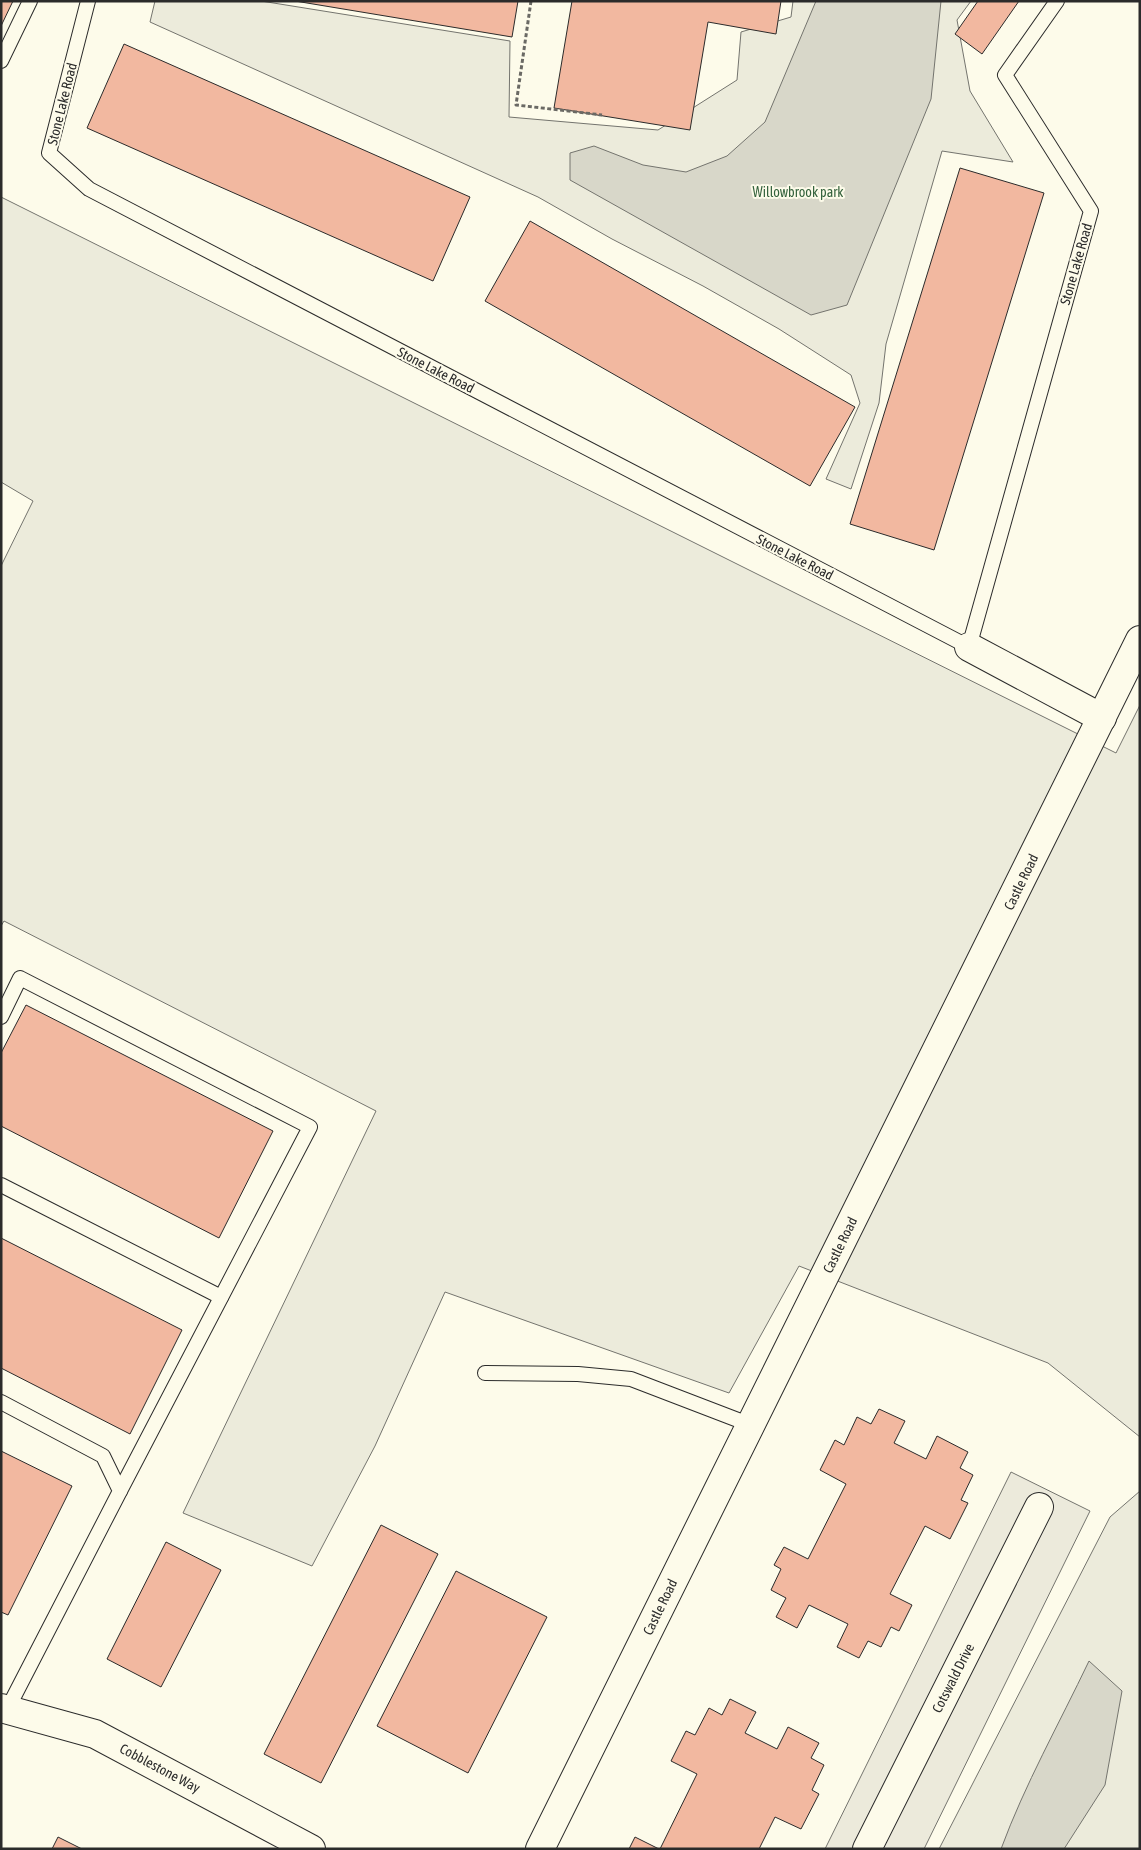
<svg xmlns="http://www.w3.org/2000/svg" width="1141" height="1850" font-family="'Asap Condensed',sans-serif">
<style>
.green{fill:#ecebdb;stroke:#74746e}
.parking{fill:#eceadb;stroke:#74746e}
.water{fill:#d8d7c9;stroke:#74746e}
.building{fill:#f2b8a0;stroke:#2b2b2b}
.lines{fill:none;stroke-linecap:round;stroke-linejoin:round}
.lane-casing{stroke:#2b2b2b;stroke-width:16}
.street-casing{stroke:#2b2b2b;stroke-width:30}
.path{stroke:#6a6964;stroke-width:3;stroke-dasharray:4 2.5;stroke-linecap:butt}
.lane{stroke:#fdfbea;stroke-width:14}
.street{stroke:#fdfbea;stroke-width:28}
.labels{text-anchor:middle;stroke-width:4;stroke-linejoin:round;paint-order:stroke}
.street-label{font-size:14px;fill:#2b2b2b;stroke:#fdfbea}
.park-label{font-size:14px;fill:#34623c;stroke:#fdfbea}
</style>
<rect width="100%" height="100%" fill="#fdfbea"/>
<g class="green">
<polygon points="155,1 261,1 510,41 509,117 658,130 737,80 741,32 791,17 793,1 971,1 957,20 970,91 1013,162 942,151 886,344 879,403 851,489 826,479 860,403 851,375 779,329 703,286 612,239 538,197 150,22"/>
<polygon points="1,197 1116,753 1140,705 1140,1437 1048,1363 799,1266 729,1393 445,1292 375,1446 312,1566 183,1513 376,1111 4,921 1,926 1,566 33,501 1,482"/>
<polygon points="1140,1491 1140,1849 939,1849 1110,1517"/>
</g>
<polygon class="parking" points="1011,1472 1090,1511 924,1849 825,1849"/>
<g class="water">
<polygon points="816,1 941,1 931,99 847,305 811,315 570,180 570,153 594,146 643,165 686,172 727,156 765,122"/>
<path d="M 1089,1661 L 1122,1691 L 1105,1785 L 1064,1849 L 1001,1849 C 1025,1784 1059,1724 1089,1661 Z"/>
</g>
<g class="building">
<polygon points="1,1 13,1 1,26"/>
<polygon points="295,1 518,1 512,37"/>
<polygon points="572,1 781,1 776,34 708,22 690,130 554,108"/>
<polygon points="978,1 1019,1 982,54 955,34"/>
<polygon points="124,44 470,197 433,281 87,128"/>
<polygon points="960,168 1044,193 934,550 850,524"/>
<polygon points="530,221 855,407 810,486 485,301"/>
<polygon points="26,1005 273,1131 219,1238 1,1126 1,1053"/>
<polygon points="1,1238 182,1330 130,1434 1,1368"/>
<polygon points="879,1409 905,1421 894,1443 926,1459 937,1436 968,1452 960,1468 973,1475 961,1500 968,1503 950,1539 925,1526 890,1594 912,1605 899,1631 891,1627 881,1647 868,1641 859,1658 837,1647 848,1624 809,1605 797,1628 776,1617 786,1598 771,1590 781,1569 774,1565 784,1547 808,1559 846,1484 820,1470 835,1440 844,1445 857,1417 871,1424"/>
<polygon points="1,1451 72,1486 8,1615 1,1612"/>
<polygon points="381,1525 438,1554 321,1783 264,1754"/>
<polygon points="166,1542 221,1570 161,1687 107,1659"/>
<polygon points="456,1571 547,1617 468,1773 377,1726"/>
<polygon points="730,1699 756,1712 745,1733 777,1749 788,1727 819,1743 811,1758 824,1765 812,1790 819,1794 801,1829 775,1817 759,1849 660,1849 697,1774 671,1761 686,1731 695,1735 709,1708 722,1715"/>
<polygon points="58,1837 82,1849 52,1849"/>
<polygon points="635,1837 659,1849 629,1849"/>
</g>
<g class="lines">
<defs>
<g id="lane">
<polyline points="88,1 49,153 89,189 969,647 1091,211 1005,75 1057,1"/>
<polyline points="1,61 30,1"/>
<polyline points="1,1017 20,978 310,1127 120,1491"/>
<polyline points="1,1185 221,1297"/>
<polyline points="485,1373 578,1374 631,1379 751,1425"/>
<polyline points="1,1402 103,1456 120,1491 7,1710"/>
</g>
<g id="street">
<polyline points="969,647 1102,718"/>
<polyline points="1,1708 95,1734 311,1849"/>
<polyline points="540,1849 1140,640"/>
<polyline points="867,1849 1039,1507"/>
</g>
</defs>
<use href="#lane" class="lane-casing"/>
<use href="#street" class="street-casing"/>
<polyline class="path" points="531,1 516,105 602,115"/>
<use href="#lane" class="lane"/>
<use href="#street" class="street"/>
</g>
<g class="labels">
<g class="street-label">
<text transform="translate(62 104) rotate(-76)" y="5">Stone Lake Road</text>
<text transform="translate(1076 264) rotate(-74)" y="5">Stone Lake Road</text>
<text transform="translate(436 370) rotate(27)" y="5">Stone Lake Road</text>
<text transform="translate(795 557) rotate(27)" y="5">Stone Lake Road</text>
<text transform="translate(1021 882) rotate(-64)" y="5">Castle Road</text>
<text transform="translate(840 1245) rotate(-64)" y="5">Castle Road</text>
<text transform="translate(660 1607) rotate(-64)" y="5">Castle Road</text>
<text transform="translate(953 1678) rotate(-63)" y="5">Cotswald Drive</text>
<text transform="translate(160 1768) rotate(28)" y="5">Cobblestone Way</text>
</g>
<g class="park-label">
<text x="798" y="197">Willowbrook park</text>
</g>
</g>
<rect width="1141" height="1850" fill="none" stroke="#2b2b2b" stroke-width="5"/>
</svg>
